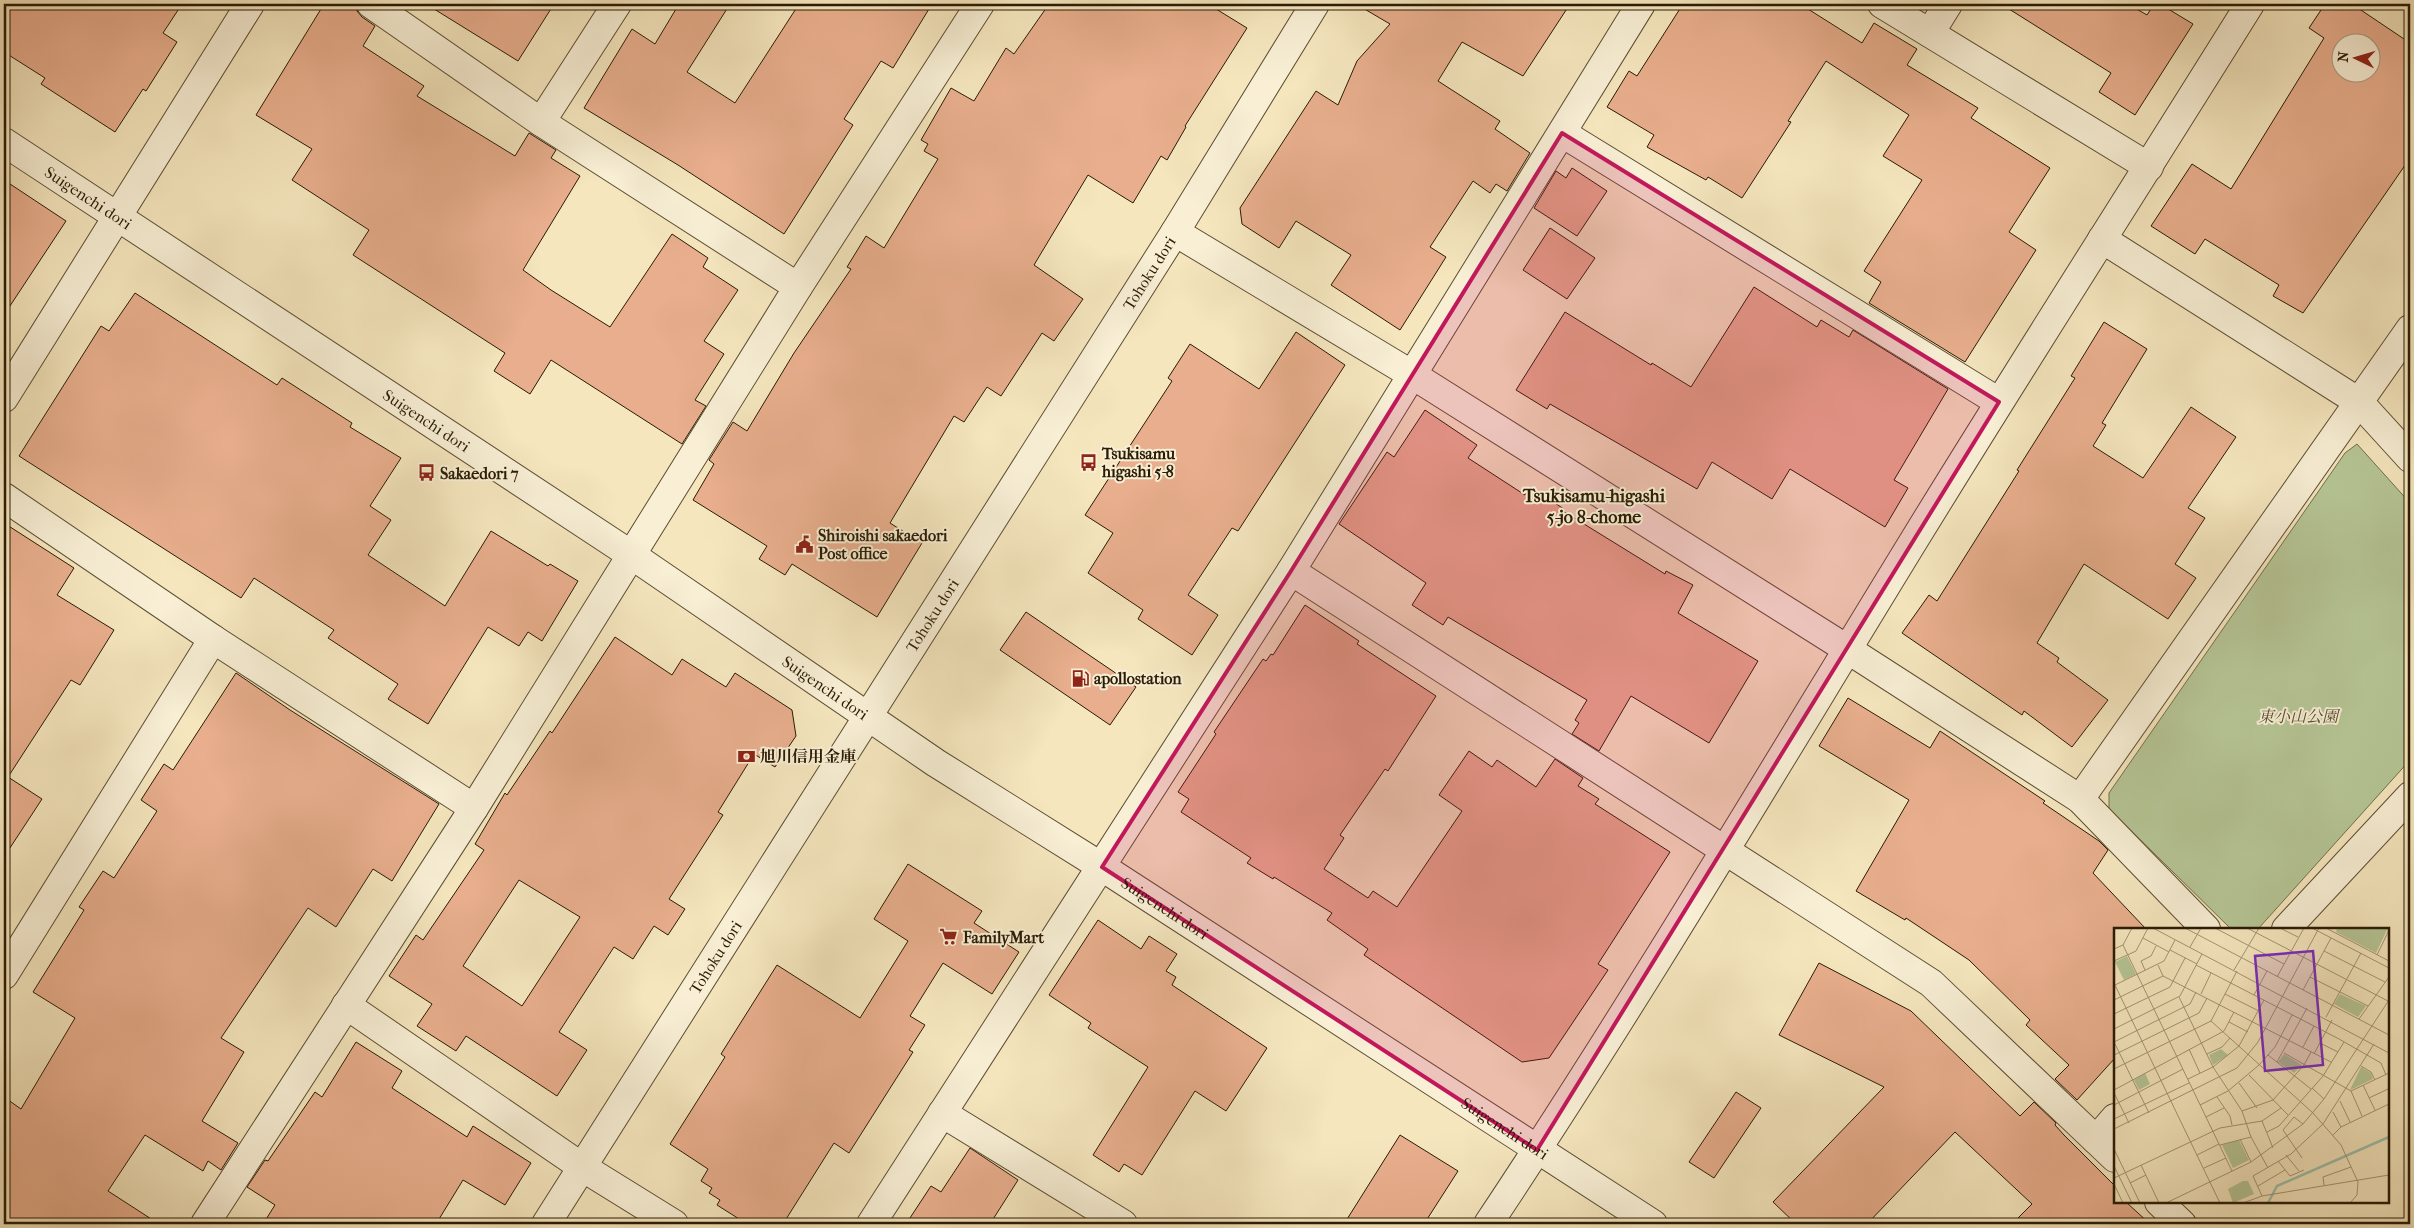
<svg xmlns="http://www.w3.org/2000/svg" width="2414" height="1228" font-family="'IM FELL French Canon','Noto Serif JP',serif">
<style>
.green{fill:#b6c696;stroke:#70704d}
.building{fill:#e8ae8d;stroke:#2a1b04;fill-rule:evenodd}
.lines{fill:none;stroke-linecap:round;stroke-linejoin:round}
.minor-casing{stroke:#5d4e32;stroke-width:30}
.tertiary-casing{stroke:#5d4e32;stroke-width:30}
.minor{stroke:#f8efd5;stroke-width:28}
.tertiary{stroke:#f8efd5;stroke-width:28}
.marked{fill:#c2185b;fill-opacity:0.2;stroke:#c2185b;stroke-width:4;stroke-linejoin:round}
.labels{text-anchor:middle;stroke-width:4;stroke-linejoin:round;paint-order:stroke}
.street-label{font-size:16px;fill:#2a1b04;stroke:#f8efd5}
.poi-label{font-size:16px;font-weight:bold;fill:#2a1b04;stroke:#f8efd5;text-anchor:start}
.park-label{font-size:16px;font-style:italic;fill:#544e30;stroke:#f8efd5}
.neighbourhood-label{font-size:18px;font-weight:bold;fill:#2a1b04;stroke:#f8efd5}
.inset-river{fill:none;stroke:#9dc0ab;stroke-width:2.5}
.inset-road{fill:none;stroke:#a49574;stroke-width:1}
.view{fill:#7b2cbf;fill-opacity:0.15;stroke:#7b2cbf;stroke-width:2.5}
.inset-edge{fill:none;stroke:#2a1b04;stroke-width:2.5}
</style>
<rect width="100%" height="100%" fill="#f5e6be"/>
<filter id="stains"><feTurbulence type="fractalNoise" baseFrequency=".004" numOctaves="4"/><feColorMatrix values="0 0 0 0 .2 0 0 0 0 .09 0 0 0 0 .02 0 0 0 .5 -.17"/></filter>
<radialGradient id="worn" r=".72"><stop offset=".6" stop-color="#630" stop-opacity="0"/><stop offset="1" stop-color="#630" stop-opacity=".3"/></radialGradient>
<polygon class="green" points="2357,444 2410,503 2410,760 2258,929 2231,929 2109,809 2109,793 2345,453"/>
<g class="building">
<polygon points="4,4 182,4 163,33 177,42 146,91 143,89 115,132 41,84 45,78 4,52"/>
<polygon points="324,4 356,4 357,11 362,17 375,26 363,46 424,86 417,96 515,156 529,133 556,150 551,158 580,176 523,270 551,290 610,327 672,234 708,258 703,267 738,290 704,341 724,354 695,400 706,406 682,444 551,360 530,394 494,371 505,353 353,255 369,230 292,180 312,149 256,115"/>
<polygon points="426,4 554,4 518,61"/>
<polygon points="679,4 730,4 687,72 735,103 799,4 932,4 893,68 881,61 844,119 853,125 784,234 678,165 584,108 632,29 655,44"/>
<polygon points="1049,4 1208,4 1247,28 1185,126 1186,127 1167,160 1161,156 1133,203 1088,175 1034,265 1083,299 1054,341 1042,333 1001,396 987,387 964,422 954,416 890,523 922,543 877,617 792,564 785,575 759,559 767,546 693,500 714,464 709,460 733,422 747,431 794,353 851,269 847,267 866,236 884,248 938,159 924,151 928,144 921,140 951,88 974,101 1006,48 1014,54"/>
<polygon points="1356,4 1570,4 1523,76 1462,42 1438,81 1500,121 1495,129 1530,153 1507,191 1496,184 1490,193 1473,181 1430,247 1446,257 1400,330 1331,285 1351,255 1296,221 1279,248 1242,224 1240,208 1316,91 1338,105 1357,61 1390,24"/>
<polygon points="1683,4 1800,4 1862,43 1874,23 1917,49 1907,65 1978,108 1971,118 2050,168 2009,232 2036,250 1965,362 1869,303 1881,282 1864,271 1922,180 1883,156 1909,115 1826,61 1788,121 1791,122 1742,198 1708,177 1706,180 1647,147 1654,135 1607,107 1629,71 1637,76"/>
<polygon points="2001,4 2128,4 2147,15 2154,4 2160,4 2193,24 2135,115 2099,92 2111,73"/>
<path d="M 2325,4 L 2352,4 L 2410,43 L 2410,158 L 2303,313 L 2273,296 L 2279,285 L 2205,239 L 2195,254 L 2151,226 L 2192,164 L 2231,189 L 2324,38 L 2309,28 ZM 2342,42 L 2372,42 L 2372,72 L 2342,72 Z"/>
<polygon points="1572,168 1607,191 1577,236 1534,208 1556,171 1566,178"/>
<polygon points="4,180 66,221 4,315"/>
<polygon points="1550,228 1595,258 1567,299 1523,270"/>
<polygon points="1754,287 1817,327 1821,320 1849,337 1853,330 1948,389 1894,480 1908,488 1885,527 1790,469 1772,499 1712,462 1697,489 1550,404 1547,409 1516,390 1565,312 1651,365 1652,363 1691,387"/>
<polygon points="135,293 277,385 282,378 352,423 350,427 401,458 370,506 391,520 368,555 445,606 491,531 548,566 550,564 578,581 542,641 528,632 519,646 488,627 428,724 388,699 398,684 328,638 334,630 254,578 241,598 19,456 101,326 109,331"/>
<polygon points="2104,322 2147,349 2102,423 2106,425 2093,446 2143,478 2191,407 2236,437 2188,508 2205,518 2175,564 2196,578 2168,619 2084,564 2037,643 2059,658 2057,662 2108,700 2072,747 2024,711 2022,715 1902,633 1929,595 1937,601 2019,471 2017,470 2075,378 2071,376"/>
<polygon points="1296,332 1345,365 1238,531 1232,528 1188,595 1218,615 1192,655 1138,619 1143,610 1088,573 1113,533 1085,515 1172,381 1168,378 1190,344 1259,389"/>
<polygon points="1425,410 1477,445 1468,458 1525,495 1530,487 1564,509 1563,511 1665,574 1666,571 1693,585 1678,613 1758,661 1709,743 1631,696 1599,751 1572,734 1579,723 1575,720 1587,700 1448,617 1443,625 1412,605 1426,583 1339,524 1387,452 1394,457"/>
<polygon points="4,523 74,568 57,595 114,630 80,685 71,680 8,777 42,799 4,857"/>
<polygon points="1305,605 1359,641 1357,644 1436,696 1388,771 1385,769 1340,835 1344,838 1324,869 1368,898 1373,891 1397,907 1462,811 1439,795 1469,751 1492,767 1497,760 1536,787 1555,759 1583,778 1578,786 1599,799 1595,804 1670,852 1598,964 1608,970 1549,1058 1522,1062 1364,955 1368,949 1327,920 1332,913 1274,877 1273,879 1247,863 1251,858 1181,812 1189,799 1178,792 1216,734 1214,732 1263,659 1266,661 1271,654 1273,655"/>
<polygon points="1026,612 1136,687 1110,725 1000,650"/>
<path d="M 615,637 L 672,675 L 682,659 L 726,687 L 735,673 L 792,710 L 796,736 L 775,767 L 754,754 L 718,812 L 723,815 L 669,899 L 685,909 L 668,935 L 654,926 L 633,959 L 614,947 L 559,1032 L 587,1050 L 557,1096 L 466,1036 L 456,1051 L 417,1026 L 432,1004 L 389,976 L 416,935 L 423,940 L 484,850 L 475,844 L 505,793 L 507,795 L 550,731 L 552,733 ZM 519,880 L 580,917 L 522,1006 L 463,966 Z"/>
<polygon points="236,673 290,710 439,804 392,881 373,869 336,927 308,908 221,1038 244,1052 202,1121 238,1143 221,1170 208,1161 203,1171 145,1135 108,1191 159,1224 4,1224 4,1097 21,1109 75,1018 33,992 84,910 79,907 103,871 114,878 157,811 141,800 164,764 173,770"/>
<polygon points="1848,698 1930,748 1940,731 2045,801 2043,803 2099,841 2108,850 2093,873 2146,929 2115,929 2115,1058 2077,1100 2055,1079 2069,1065 2026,1025 2030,1020 1969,960 1906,918 1905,920 1856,891 1909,800 1819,746"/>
<polygon points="908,864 982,911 974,923 1019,952 992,994 943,963 910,1016 925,1025 909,1050 913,1052 849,1153 834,1143 783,1224 747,1224 717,1205 720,1200 709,1193 712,1188 701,1181 708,1169 670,1144 725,1057 721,1054 777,965 860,1018 908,941 874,919"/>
<polygon points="1098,920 1141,949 1149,936 1177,954 1166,971 1176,977 1172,985 1267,1048 1226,1111 1195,1091 1142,1175 1124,1164 1119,1172 1093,1155 1148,1067 1088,1028 1091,1023 1049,995"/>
<polygon points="1819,963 1911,1011 2020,1116 2034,1102 2056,1123 2055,1125 2064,1135 2115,1186 2115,1202 2126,1202 2150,1224 2012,1224 2032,1204 1955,1132 1867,1224 1796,1224 1773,1202 1884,1087 1779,1035"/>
<polygon points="356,1042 402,1071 392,1088 467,1137 473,1126 531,1163 505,1205 463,1180 436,1224 263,1224 275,1205 247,1187 265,1160 268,1161 315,1092 322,1097"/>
<polygon points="1736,1092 1761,1108 1714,1178 1689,1162"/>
<polygon points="1400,1135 1458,1171 1424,1224 1344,1224"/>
<polygon points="970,1148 1018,1180 990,1224 906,1224 931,1186 941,1192"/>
</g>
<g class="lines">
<defs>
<g id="minor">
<polyline points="371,4 541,122 798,287"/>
<polyline points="1882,4 2149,167"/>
<polyline points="1930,33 1948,4"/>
<polyline points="541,122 617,4"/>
<polyline points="1562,133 1999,402"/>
<polyline points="1175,232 1411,374 1847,649 2080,799 2206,929"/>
<polyline points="2102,239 2359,402 2410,458"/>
<polyline points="4,398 250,4"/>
<polyline points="4,497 213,639 474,808"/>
<polyline points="1291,571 1931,983 2115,1158"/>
<polyline points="2080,799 2410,329"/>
<polyline points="2286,929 2410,796"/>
<polyline points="4,975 213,639"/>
<polyline points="346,1005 582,1167 674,1224"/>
<polyline points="942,1113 1123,1224"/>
<polyline points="2096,1140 2115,1118"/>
<polyline points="2159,1202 2182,1224"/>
<polyline points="205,1224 474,808 798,287 980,4"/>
<polyline points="871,1224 1291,571 1641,4"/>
<path d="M 1488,1224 C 1637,1000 1775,767 1916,537 C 2026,358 2139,182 2250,4"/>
</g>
<g id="tertiary">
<path id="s1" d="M 4,142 L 633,556 L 936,763 L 1102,867 L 1653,1224"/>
<path id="s2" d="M 546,1224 L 1175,232 L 1315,4"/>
</g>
</defs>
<use href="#minor" class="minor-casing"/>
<use href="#tertiary" class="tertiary-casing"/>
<use href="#minor" class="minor"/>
<use href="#tertiary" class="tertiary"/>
</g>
<path class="marked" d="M 1562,133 L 1999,402 L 1537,1150 L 1102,867 L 1291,571 Z"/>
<defs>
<symbol id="bus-bare" viewBox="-9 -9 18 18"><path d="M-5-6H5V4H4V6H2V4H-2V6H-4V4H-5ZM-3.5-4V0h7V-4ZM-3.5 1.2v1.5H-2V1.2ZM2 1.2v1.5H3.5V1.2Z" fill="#8f2418" stroke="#f8efd5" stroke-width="2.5" paint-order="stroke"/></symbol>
<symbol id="civic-bare" viewBox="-9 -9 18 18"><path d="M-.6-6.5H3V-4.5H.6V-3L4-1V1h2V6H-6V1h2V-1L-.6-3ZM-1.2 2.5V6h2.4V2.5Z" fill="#8f2418" stroke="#f8efd5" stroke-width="2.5" paint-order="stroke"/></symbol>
<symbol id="fuel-bare" viewBox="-9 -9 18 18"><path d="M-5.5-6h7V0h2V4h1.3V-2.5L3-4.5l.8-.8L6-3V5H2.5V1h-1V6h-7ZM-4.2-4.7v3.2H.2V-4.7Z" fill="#8f2418" stroke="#f8efd5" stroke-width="2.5" paint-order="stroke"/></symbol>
<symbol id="bank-bare" viewBox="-9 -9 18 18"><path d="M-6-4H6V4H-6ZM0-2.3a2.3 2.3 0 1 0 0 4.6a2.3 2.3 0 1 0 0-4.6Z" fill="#8f2418" stroke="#f8efd5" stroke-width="2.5" paint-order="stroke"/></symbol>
<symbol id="supermarket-bare" viewBox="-9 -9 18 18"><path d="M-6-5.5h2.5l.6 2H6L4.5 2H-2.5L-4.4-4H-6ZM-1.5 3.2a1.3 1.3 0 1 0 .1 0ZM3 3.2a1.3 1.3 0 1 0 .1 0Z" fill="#8f2418" stroke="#f8efd5" stroke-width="2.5" paint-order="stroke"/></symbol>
</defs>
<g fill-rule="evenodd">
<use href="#bus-bare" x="1076" y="450" width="25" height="25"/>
<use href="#bus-bare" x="414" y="460" width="25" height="25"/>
<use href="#civic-bare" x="792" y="532" width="25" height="25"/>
<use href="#fuel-bare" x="1068" y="666" width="25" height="25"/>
<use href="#bank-bare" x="734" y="744" width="25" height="25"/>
<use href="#supermarket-bare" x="936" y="924" width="25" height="25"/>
</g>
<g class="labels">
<g class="street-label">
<text dy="6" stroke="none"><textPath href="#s1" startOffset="101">Suigenchi dori</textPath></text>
<text dy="6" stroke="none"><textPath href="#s2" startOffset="1126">Tohoku dori</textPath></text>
<text dy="6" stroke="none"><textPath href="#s1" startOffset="506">Suigenchi dori</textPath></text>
<text dy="6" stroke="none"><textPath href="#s2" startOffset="721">Tohoku dori</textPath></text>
<text dy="6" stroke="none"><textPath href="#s1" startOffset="986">Suigenchi dori</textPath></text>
<text dy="6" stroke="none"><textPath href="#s1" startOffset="1391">Suigenchi dori</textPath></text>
<text dy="6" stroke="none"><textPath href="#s2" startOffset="316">Tohoku dori</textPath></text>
<text dy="6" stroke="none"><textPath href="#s1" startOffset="1796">Suigenchi dori</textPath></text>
</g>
<g class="poi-label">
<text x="1102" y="459">Tsukisamu<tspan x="1102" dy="18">higashi 5-8</tspan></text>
<text x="440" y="479">Sakaedori 7</text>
<text x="818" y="541">Shiroishi sakaedori<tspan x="818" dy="18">Post office</tspan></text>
<text x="1094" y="684">apollostation</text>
<text x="760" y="762">旭川信用金庫</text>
<text x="963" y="943">FamilyMart</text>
</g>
<g class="park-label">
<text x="2298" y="722">東小山公園</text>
</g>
<g class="neighbourhood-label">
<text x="1594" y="502">Tsukisamu-higashi<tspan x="1594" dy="21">5-jo 8-chome</tspan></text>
</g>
</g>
<g transform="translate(2114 928)">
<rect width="275" height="275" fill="#f5e6be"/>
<path d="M 223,0 L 274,0 L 262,25 L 222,4 ZM 13,28 L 22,46 L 10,52 L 1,34 ZM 226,66 L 252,78 L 244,89 L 220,76 ZM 107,121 L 114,127 L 99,137 L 95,127 ZM 170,126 L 188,137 L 180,145 L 164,134 ZM 247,139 L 257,145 L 259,151 L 236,162 ZM 31,145 L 36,156 L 25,162 L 20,152 ZM 125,212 L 135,232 L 119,240 L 108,217 ZM 129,253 L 134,253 L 140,266 L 119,275 L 114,261 Z" fill="#b6c696"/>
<path class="inset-river" d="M 154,275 L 163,258 L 275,209"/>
<path class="inset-road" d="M 39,0 L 275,125M 71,0 L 275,107M 101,0 L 170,36M 133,0 L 274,73M 166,0 L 184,9M 198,0 L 275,40M 212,0 L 275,33M 29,10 L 55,24M 9,17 L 118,243M 76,19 L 87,0M 0,21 L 9,17 L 18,0M 56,22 L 83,36M 210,23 L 271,54M 263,27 L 275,2M 0,33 L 22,23 L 34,0M 44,37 L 49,48 L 217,134M 82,37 L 225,111 L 267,135 L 272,147M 31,42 L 27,33 L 37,28 L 42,18M 120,42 L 145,0M 163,49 L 190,0M 196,49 L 254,78M 0,55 L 106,275M 1,57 L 50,33 L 61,12M 189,62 L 217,10M 87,66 L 97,45M 111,66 L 145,83M 140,67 L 153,43M 65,69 L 99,139 L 128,183 L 137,209 L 154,240M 0,72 L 49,48M 0,86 L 56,59 L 71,30M 212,89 L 247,25M 245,91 L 275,49M 97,93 L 199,185 L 227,217 L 244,254 L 243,267 L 236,275M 115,94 L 134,104M 0,101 L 66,68 L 88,26M 0,114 L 76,76 L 82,64M 0,114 L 35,185M 206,115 L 224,124M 189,119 L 200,98M 75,121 L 86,145M 170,125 L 237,163 L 275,145M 93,126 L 108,119 L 116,110M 200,126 L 218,92M 0,127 L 85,85 L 93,70M 154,127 L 197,161M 163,134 L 193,80M 247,138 L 257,144 L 261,152M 0,141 L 97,93 L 123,43M 135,147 L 174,187M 74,151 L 99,139 L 125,118 L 150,72M 125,155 L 143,180M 249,157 L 261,182M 198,160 L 210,171M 0,162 L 110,103 L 120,84M 237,163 L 248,188M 0,165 L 15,195M 103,169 L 116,188 L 118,197M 255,170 L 274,161M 226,173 L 236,194M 0,177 L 69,141M 86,177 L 114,163 L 145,137 L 161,119 L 178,87M 128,183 L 159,172 L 190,137 L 197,124M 219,184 L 227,199M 92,189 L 110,180M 0,191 L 75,155M 148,193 L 159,220M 0,201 L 123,140 L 144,114 L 205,0M 153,204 L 165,198 L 209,148 L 230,114M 219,207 L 227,199 L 275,176M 126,211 L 137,234M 106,217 L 137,209M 0,221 L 26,275M 83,227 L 105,216M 172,227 L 185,243M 188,230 L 169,202 L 180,189 L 189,196M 164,233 L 176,248 L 190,242M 27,237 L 45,275M 0,238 L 18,275M 90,240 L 112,230M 0,250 L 106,200 L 148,193 L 167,180M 16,255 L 32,247M 0,256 L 9,275M 210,257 L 209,249 L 237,239M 144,258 L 171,242M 148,268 L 139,248 L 177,226 L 209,196 L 260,116M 52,275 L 137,234 L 189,196 L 210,171 L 275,72M 129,275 L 148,268 L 275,247"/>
<path class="view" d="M 199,23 L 209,137 L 151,143 L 141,28 Z"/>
<rect width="275" height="275" class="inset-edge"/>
</g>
<rect width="2414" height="1228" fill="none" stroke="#f5e6be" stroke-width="20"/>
<rect x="5" y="5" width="2404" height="1218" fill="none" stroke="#2a1b04" stroke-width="2.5"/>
<rect x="10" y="10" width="2394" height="1208" fill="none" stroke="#2a1b04"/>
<g transform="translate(2356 58) rotate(275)"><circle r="24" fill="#f8efd5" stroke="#a69a81"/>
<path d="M0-4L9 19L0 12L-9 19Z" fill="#8f2418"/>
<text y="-8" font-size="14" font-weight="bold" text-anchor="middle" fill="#2a1b04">N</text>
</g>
<rect width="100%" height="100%" filter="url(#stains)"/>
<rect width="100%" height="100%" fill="url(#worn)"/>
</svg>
